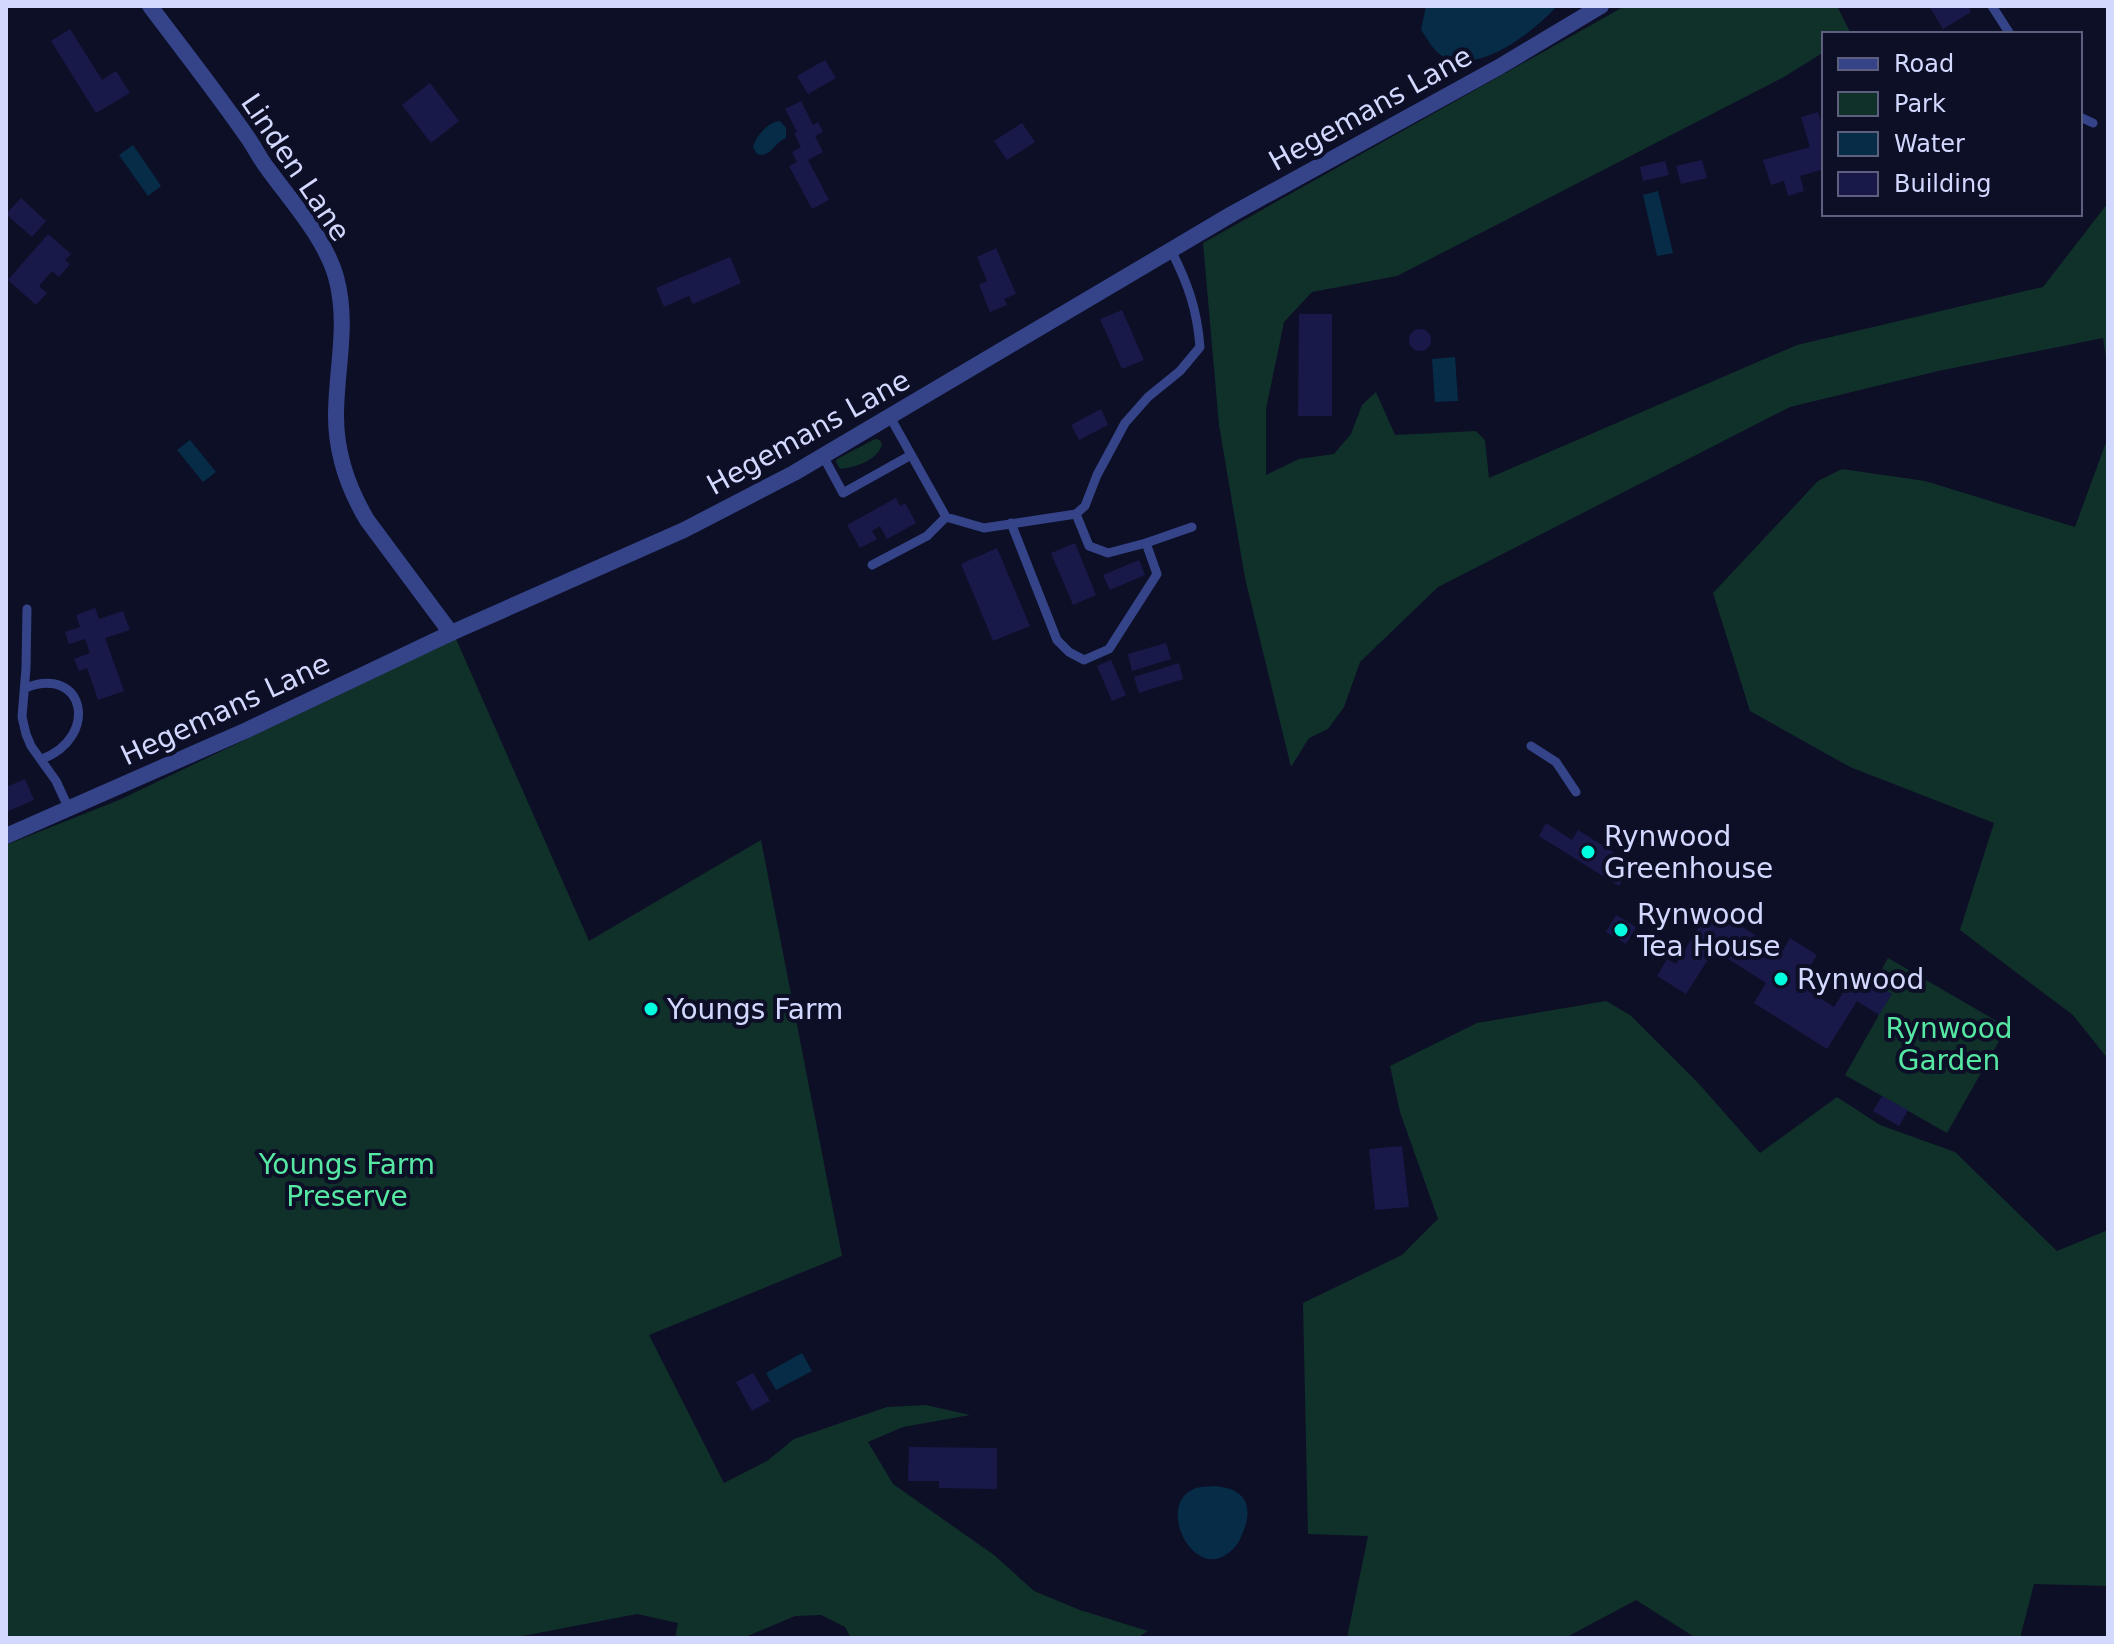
<svg xmlns="http://www.w3.org/2000/svg" width="2114" height="1644" font-family="'DejaVu Sans',sans-serif">
<style>
.green{fill:#103129}
.water{fill:#062c47}
.building{fill:#181949}
.lines{fill:none;stroke-linecap:round;stroke-linejoin:round}
.service{stroke:#354489;stroke-width:9}
.minor{stroke:#354489;stroke-width:16}
.tertiary{stroke:#354489;stroke-width:16}
.poi-dot{fill:#00fedf;stroke:#0d0f27;stroke-width:3}
.labels{text-anchor:middle;stroke-width:8;stroke-linejoin:round;paint-order:stroke}
.street-label{font-size:28px;fill:#d3d8ff;stroke:#0d0f27}
.poi-label{font-size:28px;fill:#d3d8ff;stroke:#0d0f27;text-anchor:start}
.park-label{font-size:28px;fill:#56e8a3;stroke:#0d0f27}
</style>
<rect width="100%" height="100%" fill="#0d0f27"/>
<g class="green">
<polygon points="1625,6 1837,6 1851,34 1824,34 1824,52 1784,77 1397,276 1312,292 1284,322 1266,409 1266,475 1299,459 1334,454 1351,434 1362,405 1376,392 1395,435 1476,431 1485,440 1489,478 1797,345 2043,287 2108,203 2108,371 2103,338 1938,371 1790,407 1438,587 1360,662 1344,707 1328,729 1309,738 1291,767 1245,578 1219,425 1203,243"/>
<polygon points="2108,437 2108,1059 2073,1015 1960,930 1994,823 1850,767 1750,711 1713,593 1818,481 1842,469 1925,481 2075,527"/>
<path d="M 875,439 L 880,440 L 882,445 C 876,461 856,467 840,469 L 836,462 L 837,459 Z"/>
<polygon points="456,639 589,941 761,840 842,1256 649,1335 724,1483 767,1461 794,1439 887,1407 926,1405 970,1415 903,1427 868,1442 893,1484 994,1555 1034,1591 1080,1610 1148,1631 1137,1638 851,1638 845,1627 821,1615 795,1616 743,1638 675,1638 678,1623 637,1614 512,1638 6,1638 6,845 119,800"/>
<polygon points="1888,958 2007,1027 1947,1133 1845,1075 1879,1015 1874,983"/>
<polygon points="1606,1001 1630,1015 1699,1084 1760,1153 1837,1097 1880,1125 1955,1152 2057,1251 2108,1230 2108,1586 2034,1584 2020,1638 1696,1638 1636,1600 1565,1638 1347,1638 1368,1536 1308,1534 1303,1303 1402,1255 1438,1219 1400,1112 1390,1066 1477,1023"/>
</g>
<g class="water">
<path d="M 1426,6 L 1557,6 C 1534,32 1469,83 1436,51 C 1430,45 1426,36 1421,30 Z"/>
<path d="M 780,121 L 786,128 L 786,138 C 774,142 772,158 757,154 L 753,147 C 756,136 768,122 780,121 Z"/>
<polygon points="133,145 161,186 148,196 119,155"/>
<polygon points="1658,191 1673,253 1657,256 1643,195"/>
<polygon points="1455,357 1458,401 1435,402 1432,359"/>
<polygon points="190,440 216,472 203,482 177,450"/>
<polygon points="802,1353 812,1371 776,1390 766,1373"/>
<path d="M 1213,1486 C 1247,1488 1255,1507 1241,1537 C 1238,1545 1231,1552 1224,1556 C 1190,1575 1157,1504 1194,1489 C 1200,1486 1207,1487 1213,1486 Z"/>
</g>
<g class="building">
<polygon points="1929,6 1968,6 1971,12 1943,29"/>
<polygon points="70,29 102,80 116,71 130,93 96,113 51,41"/>
<polygon points="825,60 836,78 808,94 797,76"/>
<polygon points="430,83 459,121 431,143 402,105"/>
<polygon points="801,101 813,125 818,122 823,132 815,136 823,152 808,160 829,200 812,209 789,166 797,162 792,152 801,147 794,133 797,132 785,109"/>
<polygon points="1818,112 1824,131 1824,169 1800,176 1804,191 1788,196 1784,181 1771,185 1763,160 1810,147 1801,117"/>
<polygon points="1022,123 1035,142 1007,160 994,141"/>
<polygon points="1702,160 1707,178 1681,184 1676,166"/>
<polygon points="1665,161 1669,175 1643,181 1640,167"/>
<polygon points="21,198 46,221 32,237 6,214"/>
<polygon points="48,234 71,254 65,260 70,264 59,277 52,271 39,286 47,293 36,305 8,280"/>
<polygon points="996,248 1016,294 1004,299 1007,305 990,312 979,285 987,281 977,257"/>
<polygon points="730,257 741,283 693,304 689,296 664,307 656,288"/>
<polygon points="1122,310 1144,360 1122,369 1100,319"/>
<polygon points="1299,314 1332,314 1332,416 1298,416"/>
<circle cx="1420" cy="340" r="11"/>
<polygon points="1101,409 1108,425 1079,440 1071,425"/>
<polygon points="896,498 900,506 905,503 916,523 887,539 880,526 872,531 877,539 860,548 847,525"/>
<polygon points="1075,543 1096,595 1073,605 1051,553"/>
<polygon points="997,548 1030,626 993,641 961,564"/>
<polygon points="1139,560 1145,575 1110,590 1103,575"/>
<polygon points="95,608 99,619 123,611 130,630 105,638 124,691 98,700 87,668 79,671 74,659 90,653 85,639 69,644 65,632 80,627 76,615"/>
<polygon points="1166,643 1171,659 1132,671 1128,654"/>
<polygon points="1111,660 1126,695 1112,701 1097,666"/>
<polygon points="1179,663 1183,679 1139,693 1134,677"/>
<polygon points="25,779 34,800 6,812 6,787"/>
<polygon points="1546,823 1572,840 1578,830 1632,864 1619,886 1539,836"/>
<polygon points="1711,907 1782,952 1790,938 1817,955 1799,985 1834,1007 1856,972 1892,994 1879,1015 1857,1001 1827,1049 1754,1003 1766,983 1714,950 1686,994 1657,976 1667,959 1676,964"/>
<polygon points="1616,915 1636,927 1626,944 1606,932"/>
<polygon points="1882,1096 1908,1110 1899,1126 1873,1111"/>
<polygon points="1402,1146 1409,1207 1375,1210 1369,1149"/>
<polygon points="753,1373 770,1401 752,1411 736,1382"/>
<polygon points="909,1447 997,1448 997,1489 939,1488 939,1481 908,1481"/>
</g>
<g class="lines">
<g class="service">
<polyline points="1992,6 2010,34"/>
<polyline points="2080,117 2093,123"/>
<path d="M 890,417 L 946,517 L 984,528 L 1076,514 L 1085,506 L 1097,475 L 1125,423 L 1148,397 L 1180,371 L 1200,347 C 1197,309 1188,284 1171,250"/>
<polyline points="823,456 843,493 911,455"/>
<polyline points="1011,523 1057,640 1069,652 1084,660 1109,649 1157,574 1146,543 1108,553 1089,546 1076,514"/>
<polyline points="1146,543 1192,527"/>
<polyline points="872,565 927,536 946,517"/>
<polyline points="27,609 26,668 22,717 26,734 31,746 56,781 69,809"/>
<path d="M 25,688 C 86,664 99,738 42,759"/>
<polyline points="1531,746 1556,762 1576,792"/>
</g>
<path class="minor" d="M 150,6 C 183,50 217,93 248,138 C 255,148 260,159 268,169 C 291,201 325,238 336,277 C 349,324 336,369 336,416 C 336,453 348,488 367,520 L 451,633"/>
<polyline class="tertiary" points="6,836 247,730 451,633 684,530 794,473 1232,214 1499,67 1601,6"/>
</g>
<g class="poi-dot">
<circle cx="1588" cy="852" r="8"/>
<circle cx="1621" cy="930" r="8"/>
<circle cx="1781" cy="979" r="8"/>
<circle cx="651" cy="1009" r="8"/>
</g>
<g class="labels">
<g class="street-label">
<text transform="translate(1370 108) rotate(-29)" y="10">Hegemans Lane</text>
<text transform="translate(296 167) rotate(56)" y="10">Linden Lane</text>
<text transform="translate(808 432) rotate(-29)" y="10">Hegemans Lane</text>
<text transform="translate(225 709) rotate(-25)" y="10">Hegemans Lane</text>
</g>
<g class="poi-label">
<text x="1604" y="846">Rynwood<tspan x="1604" dy="32">Greenhouse</tspan></text>
<text x="1637" y="924">Rynwood<tspan x="1637" dy="32">Tea House</tspan></text>
<text x="1797" y="989">Rynwood</text>
<text x="667" y="1019">Youngs Farm</text>
</g>
<g class="park-label">
<text x="1949" y="1038">Rynwood<tspan x="1949" dy="32">Garden</tspan></text>
<text x="347" y="1174">Youngs Farm<tspan x="347" dy="32">Preserve</tspan></text>
</g>
</g>
<rect width="2114" height="1644" fill="none" stroke="#d3d8ff" stroke-width="16"/>
<rect x="1822" y="32" width="260" height="184" fill="#0d0f27" stroke="#5c5f7d" stroke-width="2"/>
<rect x="1838" y="58" width="40" height="12" fill="#354489" stroke="#5c5f7d" stroke-width="2"/>
<text x="1894" y="72" font-size="24" fill="#d3d8ff">Road</text>
<rect x="1838" y="92" width="40" height="24" fill="#103129" stroke="#5c5f7d" stroke-width="2"/>
<text x="1894" y="112" font-size="24" fill="#d3d8ff">Park</text>
<rect x="1838" y="132" width="40" height="24" fill="#062c47" stroke="#5c5f7d" stroke-width="2"/>
<text x="1894" y="152" font-size="24" fill="#d3d8ff">Water</text>
<rect x="1838" y="172" width="40" height="24" fill="#181949" stroke="#5c5f7d" stroke-width="2"/>
<text x="1894" y="192" font-size="24" fill="#d3d8ff">Building</text>
</svg>
